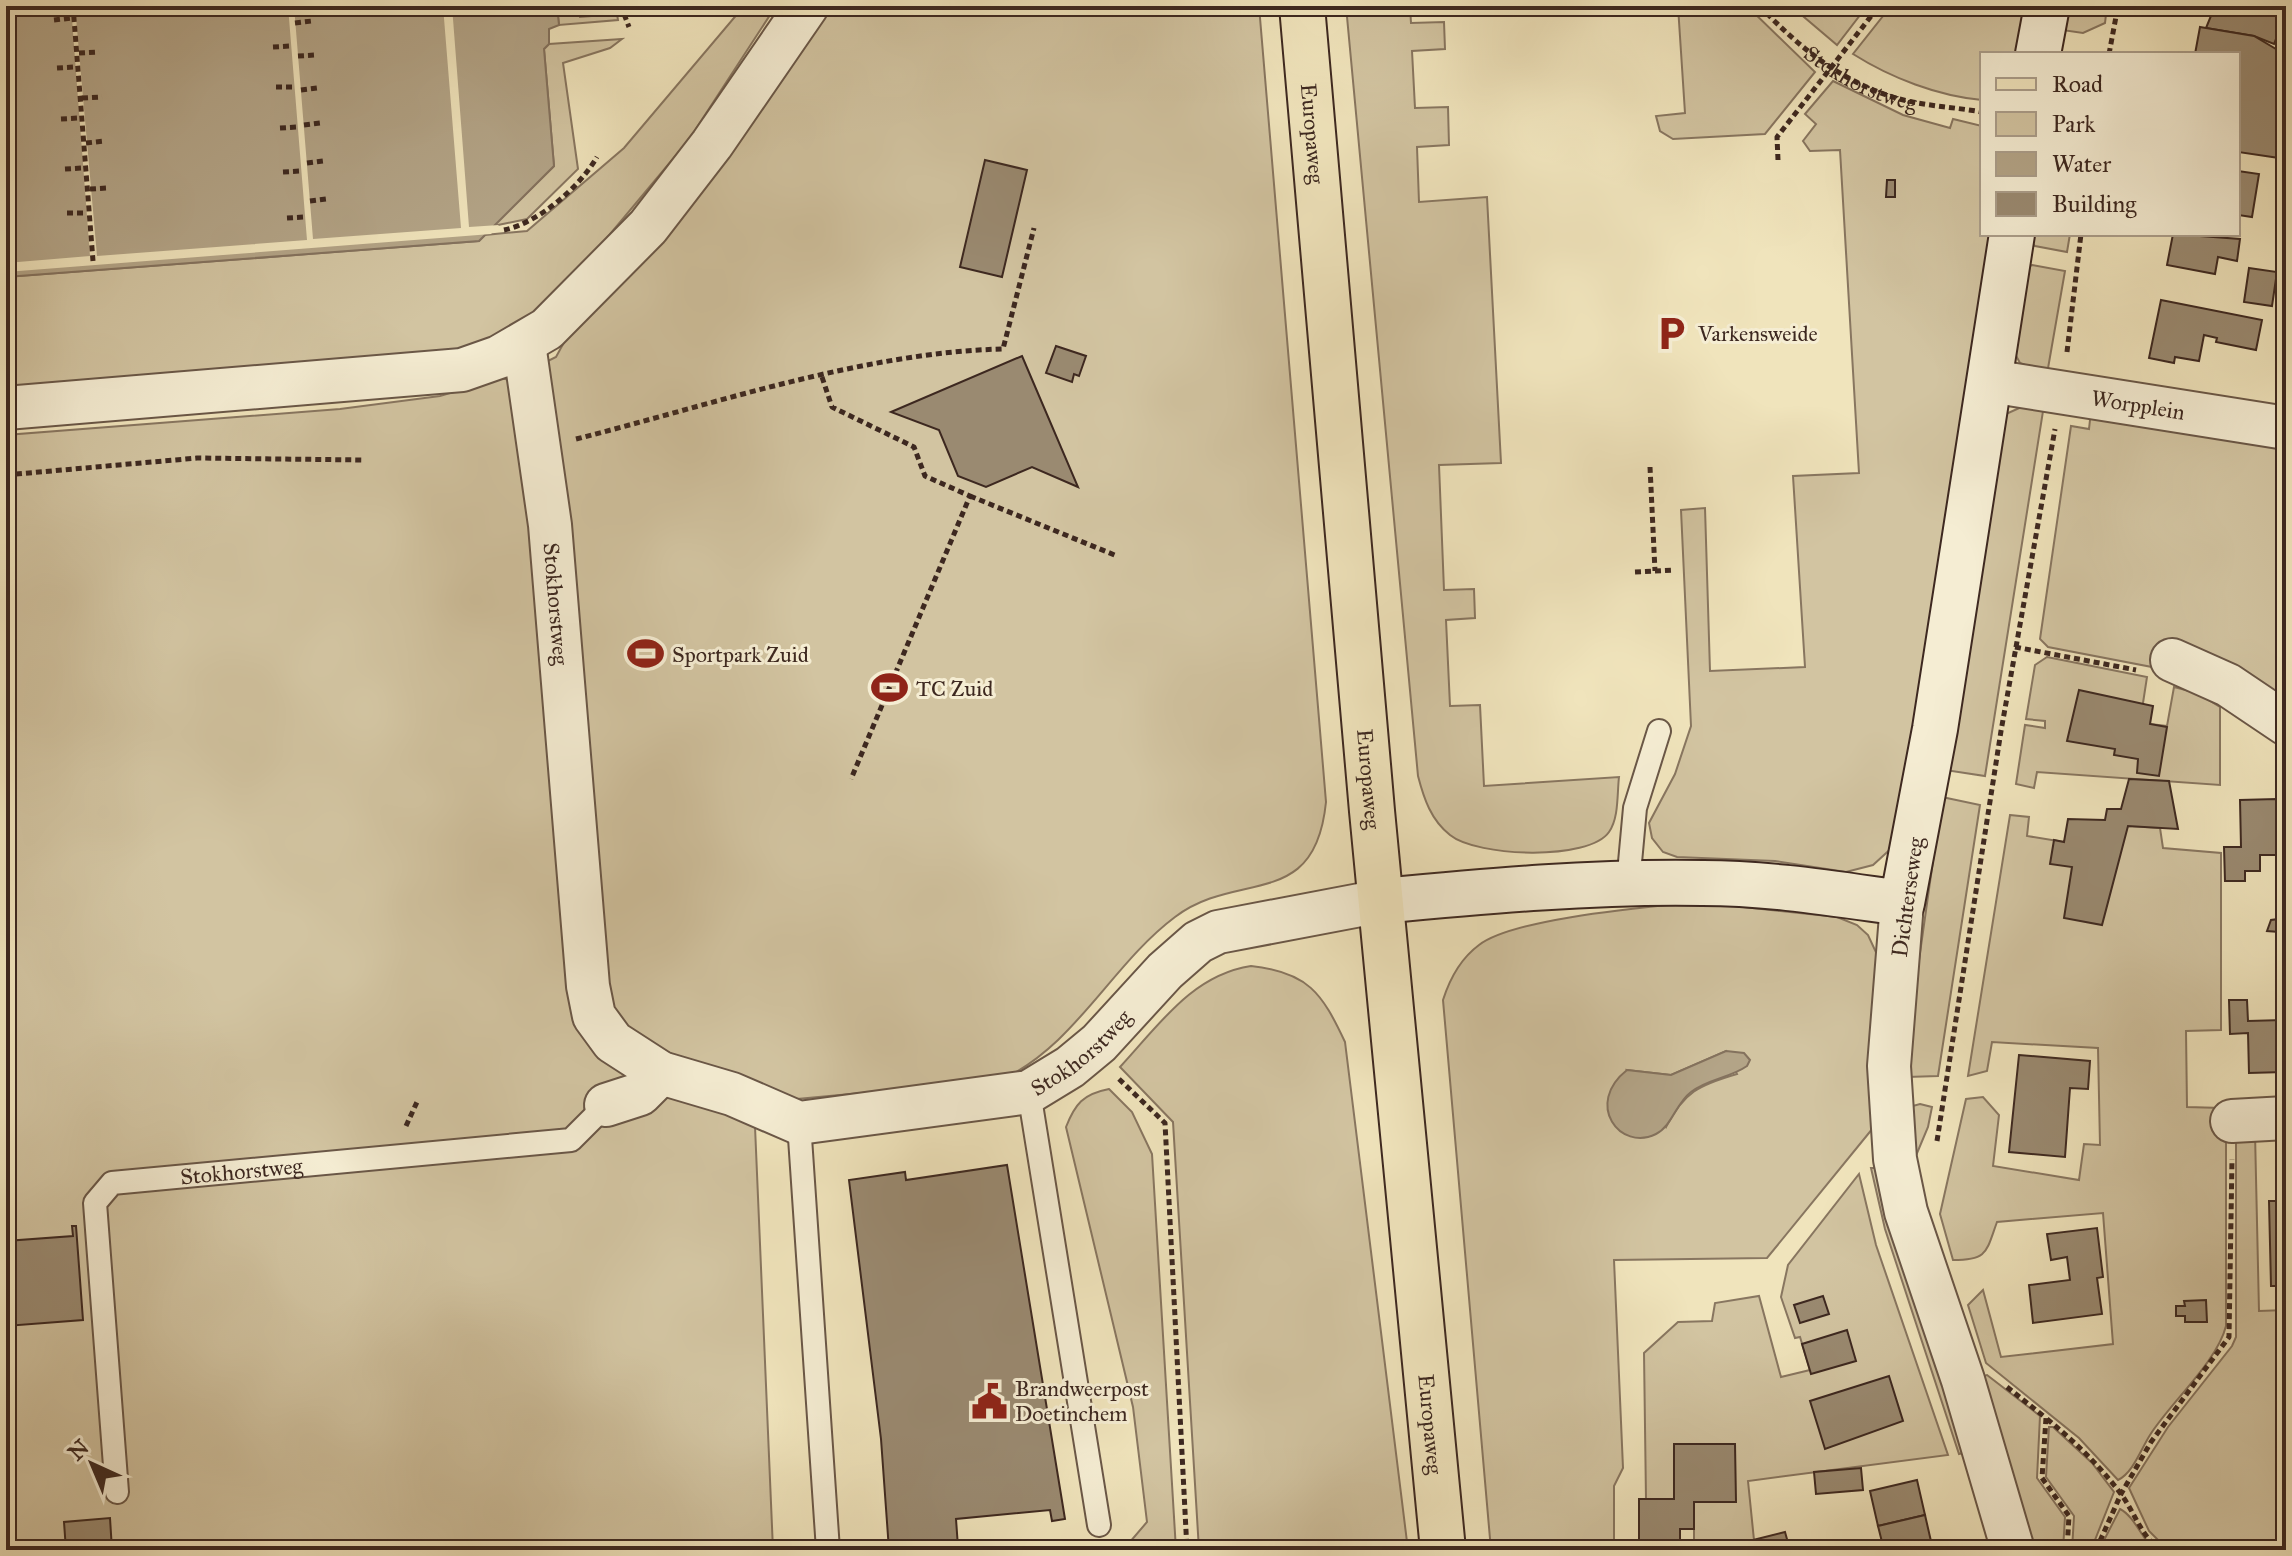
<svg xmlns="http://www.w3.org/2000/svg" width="2292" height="1556" font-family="'IM FELL Great Primer',serif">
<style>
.green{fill:#d2c4a1;stroke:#887660;stroke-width:2;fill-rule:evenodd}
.water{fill:#b3a487;stroke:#84725e;stroke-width:2}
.pier{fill:#f0e4bc}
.building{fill:#9a8a71;stroke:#3d2820;stroke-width:2}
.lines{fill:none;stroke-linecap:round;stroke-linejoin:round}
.lane-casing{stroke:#6a5747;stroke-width:26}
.street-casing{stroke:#6a5747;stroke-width:46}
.secondary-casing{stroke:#3d2820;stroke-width:48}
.primary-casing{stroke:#3d2820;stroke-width:48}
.path{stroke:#3d2820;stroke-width:5;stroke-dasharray:6 4;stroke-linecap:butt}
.lane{stroke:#f5edd3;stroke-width:22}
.street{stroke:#f5edd3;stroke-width:42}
.secondary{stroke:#f5edd3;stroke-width:44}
.primary{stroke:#f0e4bc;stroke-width:44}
.labels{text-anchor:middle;stroke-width:6;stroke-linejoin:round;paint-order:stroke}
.street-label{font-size:22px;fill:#3d2820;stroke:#f5edd3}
.poi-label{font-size:22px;fill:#3d2820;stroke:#f5edd3;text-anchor:start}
</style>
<rect width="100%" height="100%" fill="#f0e4bc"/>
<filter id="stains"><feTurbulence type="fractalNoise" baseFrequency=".0025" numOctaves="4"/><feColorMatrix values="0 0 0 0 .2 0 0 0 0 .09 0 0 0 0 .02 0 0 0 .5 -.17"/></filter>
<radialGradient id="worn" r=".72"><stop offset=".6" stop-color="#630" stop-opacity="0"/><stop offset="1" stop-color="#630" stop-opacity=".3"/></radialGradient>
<g class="green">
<polygon points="557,6 578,6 580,17 617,14 618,20 559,25"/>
<polygon points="744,6 767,6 770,15 688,141 606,239 513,334 461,352 6,389 6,277 479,241 485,235 527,231 624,148"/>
<path d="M 828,6 L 1259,6 L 1326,802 C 1315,912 1238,869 1175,917 C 1111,965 1076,1045 1001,1080 L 754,1103 L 773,1550 L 6,1550 L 6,435 L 340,409 L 440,396 L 500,378 L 510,380 L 556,357 L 568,335 L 757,107 Z"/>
<path d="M 1346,6 L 1410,6 L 1411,23 L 1444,22 L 1445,49 L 1412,51 L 1415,108 L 1448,107 L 1449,145 L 1417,147 L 1419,202 L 1487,197 L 1501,463 L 1439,465 L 1444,590 L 1474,589 L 1475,618 L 1446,620 L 1450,706 L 1480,705 L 1484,786 L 1619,777 C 1617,794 1619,818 1609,832 C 1589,861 1477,857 1450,835 C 1431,820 1424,799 1418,776 Z"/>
<polygon points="1678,6 1747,6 1815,72 1765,134 1673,139 1660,131 1656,116 1685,113"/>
<polygon points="1791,6 1867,6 1837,45"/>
<path d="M 1891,6 L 2029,6 L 2022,54 L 1982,54 L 1982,100 C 1938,96 1891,78 1853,54 Z"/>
<polygon points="2065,6 2107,6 2105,23 2083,33 2062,30"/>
<polygon points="622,39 610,48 563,63 578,169 527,219 493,226 554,166 544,49 549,44"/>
<polygon points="1833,81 1903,115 1950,128 1953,119 1982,126 1982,234 1993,234 1895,845 1873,865 1846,872 1775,861 1677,857 1663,852 1652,838 1649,823 1675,774 1691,726 1681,510 1705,508 1710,671 1805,667 1793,476 1859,473 1840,150 1810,151 1803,141 1816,124 1805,114"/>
<polygon points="2029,234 2070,234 2067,252 2035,246 2029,240"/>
<polygon points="2032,265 2065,271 2047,374 2020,363 2014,352 2025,268"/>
<polygon points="2028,404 2044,405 1985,776 1945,770 2006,414"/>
<polygon points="2091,411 2286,441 2286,706 2156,648 2152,667 2048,647 2040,639 2071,426 2089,429"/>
<polygon points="2047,657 2147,677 2143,703 2150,724 2167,726 2174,687 2197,693 2220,707 2220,785 2037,772 2034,788 2016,784 2025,725 2045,728 2045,721 2026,719 2035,665"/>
<polygon points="1942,797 1980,805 1938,1076 1907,1077 1909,1031"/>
<path d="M 2010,815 L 2029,817 L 2027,836 L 2064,842 L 2128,826 L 2160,828 L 2163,848 L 2221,853 L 2221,1030 L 2186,1031 L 2187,1107 L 2222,1108 L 2226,1133 L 2226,1326 C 2217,1362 2171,1402 2150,1435 C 2141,1449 2133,1473 2118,1480 L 2079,1438 L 1986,1363 L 1968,1305 L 1983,1290 L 2001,1357 L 2113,1344 L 2103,1213 L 1997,1222 C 1986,1252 1988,1260 1953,1260 L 1940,1214 L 1966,1099 L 1983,1097 L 1999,1115 L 1993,1166 L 2079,1180 L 2084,1144 L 2100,1145 L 2098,1048 L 1992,1042 L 1987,1071 L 1968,1076 Z"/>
<path d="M 1697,902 L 1837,917 L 1857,925 L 1868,935 L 1881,963 L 1873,1128 L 1767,1258 L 1614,1260 L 1623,1468 L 1614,1486 L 1614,1550 L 1491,1550 L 1443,1000 C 1450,978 1460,959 1479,945 C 1514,918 1649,907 1697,902 ZM 1726,1051 L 1737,1074 C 1699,1085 1684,1092 1666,1127 L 1627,1070 L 1671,1075 Z"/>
<path d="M 1251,966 C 1308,972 1322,993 1345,1042 L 1408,1550 L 1199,1550 L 1173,1122 L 1120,1067 C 1159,1025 1192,975 1251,966 Z"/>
<path d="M 1109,1089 L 1132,1112 L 1152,1154 L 1176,1550 L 1123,1550 L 1147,1522 L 1133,1407 L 1066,1127 C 1075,1104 1083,1094 1109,1089 Z"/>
<polygon points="1920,1104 1932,1107 1928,1127 1915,1158 1909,1107"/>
<polygon points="2236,1133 2255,1133 2259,1311 2286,1310 2286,1543 2254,1543 2254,1550 2168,1550 2149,1531 2129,1488 2168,1427 2232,1346 2236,1337"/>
<polygon points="1871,1168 1879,1168 1967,1452 1959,1454 1885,1229"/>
<polygon points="1859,1174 1876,1245 1948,1455 1748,1481 1755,1550 1694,1550 1694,1529 1646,1499 1644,1353 1678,1322 1712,1321 1715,1303 1759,1296 1781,1377 1810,1370 1800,1337 1795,1338 1781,1297 1788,1265"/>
<polygon points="1987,1375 2040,1416 2037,1478 2065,1517 2063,1550 2032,1550 1980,1377"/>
<polygon points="2049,1427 2053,1427 2092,1463 2114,1492 2091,1550 2072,1550 2074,1516 2046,1477"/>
<path d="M 2120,1509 C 2134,1516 2142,1538 2154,1550 L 2099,1550 Z"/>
</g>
<g class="water">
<polygon points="6,6 557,6 559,25 549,29 549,44 544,49 554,166 479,241 6,277"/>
<path d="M 1726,1051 L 1744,1053 L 1750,1060 L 1747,1066 C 1730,1078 1707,1079 1691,1092 C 1676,1103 1672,1126 1656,1134 C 1620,1152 1584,1104 1627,1070 L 1671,1075 Z"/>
</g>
<polygon class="pier" points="71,6 75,6 97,256 307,240 288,6 294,6 313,239 461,228 443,6 452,6 469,227 499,225 491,234 6,272 6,263 90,256"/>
<g class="building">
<polygon points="2215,6 2286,6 2286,13 2274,44 2254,36 2206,28"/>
<polygon points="2200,27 2254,36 2286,55 2286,159 2238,152 2238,54 2195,54"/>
<polygon points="985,160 1027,170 1002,277 960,267"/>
<polygon points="2238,171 2259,174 2252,217 2238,215"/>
<polygon points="1887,180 1895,180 1895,197 1886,197"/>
<polygon points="2173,234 2240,239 2237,261 2218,257 2215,274 2167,265"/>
<polygon points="2249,268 2277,272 2272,306 2244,302"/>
<polygon points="2161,300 2262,320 2256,350 2216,342 2217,338 2204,335 2199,361 2175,357 2174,363 2149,358"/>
<polygon points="1056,346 1086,356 1079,376 1074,374 1072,382 1046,373"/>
<polygon points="1022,356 1078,487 1032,467 986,487 958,476 939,430 891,412"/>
<polygon points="2079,690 2153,706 2150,724 2167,727 2159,776 2137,773 2138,759 2114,755 2115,749 2067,741"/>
<polygon points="2129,779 2169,781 2178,829 2128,826 2102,925 2064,918 2072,867 2050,864 2054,840 2064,842 2068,819 2105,820 2107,809 2121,809"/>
<polygon points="2276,799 2278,855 2260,855 2260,871 2245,871 2245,881 2225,881 2224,847 2241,847 2240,800"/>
<polygon points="2276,799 2286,799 2286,854 2278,855"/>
<polygon points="2279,919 2279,932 2267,931 2271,920"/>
<polygon points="2229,1000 2247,1000 2248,1021 2283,1020 2284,1072 2249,1073 2248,1033 2230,1034"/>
<polygon points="2283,1020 2286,1020 2286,1072 2284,1072"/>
<polygon points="2019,1055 2090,1061 2088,1089 2070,1088 2065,1157 2009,1152"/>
<polygon points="1007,1165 1065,1519 1052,1521 1050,1510 956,1519 958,1547 983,1550 889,1550 881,1439 849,1180 905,1172 906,1180"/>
<polygon points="2284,1194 2286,1194 2286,1286 2271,1286 2269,1201 2284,1201"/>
<polygon points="72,1226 76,1226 83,1320 6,1326 6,1241 73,1236"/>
<polygon points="2097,1228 2103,1277 2097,1278 2102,1314 2033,1323 2029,1285 2070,1280 2067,1257 2051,1260 2047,1234"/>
<polygon points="1823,1296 1829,1314 1800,1323 1794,1305"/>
<polygon points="2206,1300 2207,1322 2185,1322 2185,1316 2176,1316 2176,1306 2185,1306 2184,1301"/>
<polygon points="1847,1330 1856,1361 1811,1374 1802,1344"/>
<polygon points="1889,1376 1903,1421 1825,1449 1810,1401"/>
<polygon points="1674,1444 1735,1444 1736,1502 1694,1502 1694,1529 1680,1529 1680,1550 1639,1550 1639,1499 1674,1499"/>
<polygon points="1861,1468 1863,1490 1816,1494 1814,1472"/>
<polygon points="1917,1480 1925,1515 1878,1526 1870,1491"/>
<polygon points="1925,1515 1933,1550 1867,1550 1883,1546 1878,1526"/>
<polygon points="110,1518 112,1550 66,1550 64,1522"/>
<polygon points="1785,1532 1790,1550 1755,1550 1753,1540"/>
<rect x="2254" y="1543" width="32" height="7"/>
</g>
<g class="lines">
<defs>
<g id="lane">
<polyline points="1628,884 1635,808 1659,731"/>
<polyline points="1029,1092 1099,1525"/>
<polyline points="799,1123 828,1550"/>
<path id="s2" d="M 117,1492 L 95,1203 L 112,1183 L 571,1140 L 606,1105"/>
</g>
<g id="street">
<path id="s3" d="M 524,344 L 550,525 L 588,986 L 594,1016 L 613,1042 L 661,1073 L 732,1094 L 799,1123 L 1029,1092 L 1070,1067 L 1099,1043 L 1165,971 L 1198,942 L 1218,932 L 1381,901"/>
<path id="s4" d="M 1990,381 L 2286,428"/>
<polyline points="6,408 462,370 499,357 547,329 648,227 712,144 807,6"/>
<polyline points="2172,660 2228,685 2286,724"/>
<polyline points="1902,903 1889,1066 1895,1159 1906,1212 1963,1380 2013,1550"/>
<polyline points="606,1105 640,1094 661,1073"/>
<polyline points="2232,1121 2286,1118"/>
</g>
<g id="secondary">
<polyline points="2038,54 2047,6"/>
<path d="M 1381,901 C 1487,891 1595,881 1703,883 C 1769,883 1836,894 1902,903 L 1935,729 L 2012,234"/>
</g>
<g id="primary">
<path id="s5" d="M 1302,6 L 1372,811 L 1443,1550"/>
</g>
</defs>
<use href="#lane" class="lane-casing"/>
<use href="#street" class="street-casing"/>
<use href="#secondary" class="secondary-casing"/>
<use href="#primary" class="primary-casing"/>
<g class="path">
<polyline points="73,6 93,261"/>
<polyline points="583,6 583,9 621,6 629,27"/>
<path id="s1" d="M 1760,6 C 1798,47 1842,82 1896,98 C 1923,106 1954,107 1982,112"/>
<polyline points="270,7 288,6"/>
<polyline points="76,8 97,7"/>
<polyline points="54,20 72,18"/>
<polyline points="295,23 312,21"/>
<polyline points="273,47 291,46"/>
<polyline points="79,53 99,52"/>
<polyline points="2109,54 2118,6"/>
<polyline points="298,56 315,55"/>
<polyline points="57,68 75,67"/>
<polyline points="276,87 294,87"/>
<polyline points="301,90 317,88"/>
<polyline points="82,98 102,97"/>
<polyline points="61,119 79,118"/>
<polyline points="304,125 320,123"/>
<polyline points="280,128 298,127"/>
<polyline points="86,143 105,141"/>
<polyline points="1778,160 1777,137 1879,6"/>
<polyline points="307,163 323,161"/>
<polyline points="65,169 83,168"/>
<polyline points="283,172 301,171"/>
<polyline points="90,189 108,188"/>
<polyline points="310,201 326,199"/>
<polyline points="67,213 87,213"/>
<polyline points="287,218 305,217"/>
<path d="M 504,230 C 538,223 579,188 597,157"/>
<polyline points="2067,352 2081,234"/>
<polyline points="822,377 832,407 914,447 925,476 970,496 851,779"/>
<path d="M 576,439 C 711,405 865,352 1003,349 L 1034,228"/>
<polyline points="1650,467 1655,571"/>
<polyline points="6,475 197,458 364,460"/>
<polyline points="970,496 1117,556"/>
<polyline points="1635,572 1674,570"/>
<polyline points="2015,647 2136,670"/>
<polyline points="1119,1079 1165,1123 1187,1550"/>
<polyline points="406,1126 417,1102"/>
<polyline points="1937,1141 2001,731 2055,429"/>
<polyline points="2007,1387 2046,1418 2042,1478 2069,1516 2067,1550"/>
<path d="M 2047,1419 C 2075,1442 2099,1465 2121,1494 C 2135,1513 2141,1536 2160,1550"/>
<polyline points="2096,1550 2121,1494 2151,1442 2229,1337 2232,1159"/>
</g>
<use href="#lane" class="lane"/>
<use href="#street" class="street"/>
<use href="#secondary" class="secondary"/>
<use href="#primary" class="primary"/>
</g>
<defs>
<symbol id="parking-bare" viewBox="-9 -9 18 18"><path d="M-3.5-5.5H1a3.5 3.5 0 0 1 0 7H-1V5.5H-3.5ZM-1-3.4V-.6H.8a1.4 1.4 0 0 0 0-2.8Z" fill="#8f2418" stroke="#f5edd3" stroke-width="2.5" paint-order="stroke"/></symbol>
<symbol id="stadium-bare" viewBox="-9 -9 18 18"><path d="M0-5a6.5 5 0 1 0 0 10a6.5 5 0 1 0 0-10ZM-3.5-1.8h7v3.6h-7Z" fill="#8f2418" stroke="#f5edd3" stroke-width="2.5" paint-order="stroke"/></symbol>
<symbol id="civic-bare" viewBox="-9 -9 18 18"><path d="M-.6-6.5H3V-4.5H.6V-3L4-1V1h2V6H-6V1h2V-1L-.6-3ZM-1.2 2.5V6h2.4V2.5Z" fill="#8f2418" stroke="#f5edd3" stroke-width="2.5" paint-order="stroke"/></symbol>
</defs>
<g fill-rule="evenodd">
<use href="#parking-bare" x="1646" y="308" width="51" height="51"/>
<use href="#stadium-bare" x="620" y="628" width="51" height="51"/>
<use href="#stadium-bare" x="864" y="662" width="51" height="51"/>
<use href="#civic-bare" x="964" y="1376" width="51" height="51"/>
</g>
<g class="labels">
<g class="street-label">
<text dy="8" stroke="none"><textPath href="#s1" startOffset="126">Stokhorstweg</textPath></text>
<text dy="8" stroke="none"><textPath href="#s5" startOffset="128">Europaweg</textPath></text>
<text dy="8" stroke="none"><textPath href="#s4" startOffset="150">Worpplein</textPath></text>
<text dy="8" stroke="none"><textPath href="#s3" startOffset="262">Stokhorstweg</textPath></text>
<text dy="8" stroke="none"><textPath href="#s5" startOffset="776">Europaweg</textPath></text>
<text transform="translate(1907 897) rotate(-82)" y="8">Dichterseweg</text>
<text dy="8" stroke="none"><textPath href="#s3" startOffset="1210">Stokhorstweg</textPath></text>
<text dy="8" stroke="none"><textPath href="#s2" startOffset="446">Stokhorstweg</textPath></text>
<text dy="8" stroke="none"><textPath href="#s5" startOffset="1424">Europaweg</textPath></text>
</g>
<g class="poi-label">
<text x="1698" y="341">Varkensweide</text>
<text x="672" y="662">Sportpark Zuid</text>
<text x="916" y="696">TC Zuid</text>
<text x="1015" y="1396">Brandweerpost<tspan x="1015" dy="25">Doetinchem</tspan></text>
</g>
</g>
<rect width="2292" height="1556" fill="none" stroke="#f0e4bc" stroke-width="32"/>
<rect x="8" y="8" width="2276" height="1540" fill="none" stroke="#3d2820" stroke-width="4"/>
<rect x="16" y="16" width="2260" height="1524" fill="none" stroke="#3d2820" stroke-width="2"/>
<rect x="1980" y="52" width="260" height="184" fill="#f5edd3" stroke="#ab9e8b" stroke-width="2"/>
<rect x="1996" y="78" width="40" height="12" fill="#f0e4bc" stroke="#ab9e8b" stroke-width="2"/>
<text x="2052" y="92" font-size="24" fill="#3d2820">Road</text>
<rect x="1996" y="112" width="40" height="24" fill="#d2c4a1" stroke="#ab9e8b" stroke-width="2"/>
<text x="2052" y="132" font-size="24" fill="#3d2820">Park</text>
<rect x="1996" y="152" width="40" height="24" fill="#b3a487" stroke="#ab9e8b" stroke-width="2"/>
<text x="2052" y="172" font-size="24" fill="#3d2820">Water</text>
<rect x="1996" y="192" width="40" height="24" fill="#9a8a71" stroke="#ab9e8b" stroke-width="2"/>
<text x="2052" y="212" font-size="24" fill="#3d2820">Building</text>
<g transform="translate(92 1464) rotate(316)" stroke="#f5edd3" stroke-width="6" paint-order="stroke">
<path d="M0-6L14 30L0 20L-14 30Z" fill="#3d2820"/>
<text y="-12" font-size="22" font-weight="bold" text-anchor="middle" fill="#3d2820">N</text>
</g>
<rect width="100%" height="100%" filter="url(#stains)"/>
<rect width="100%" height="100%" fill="url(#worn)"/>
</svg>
